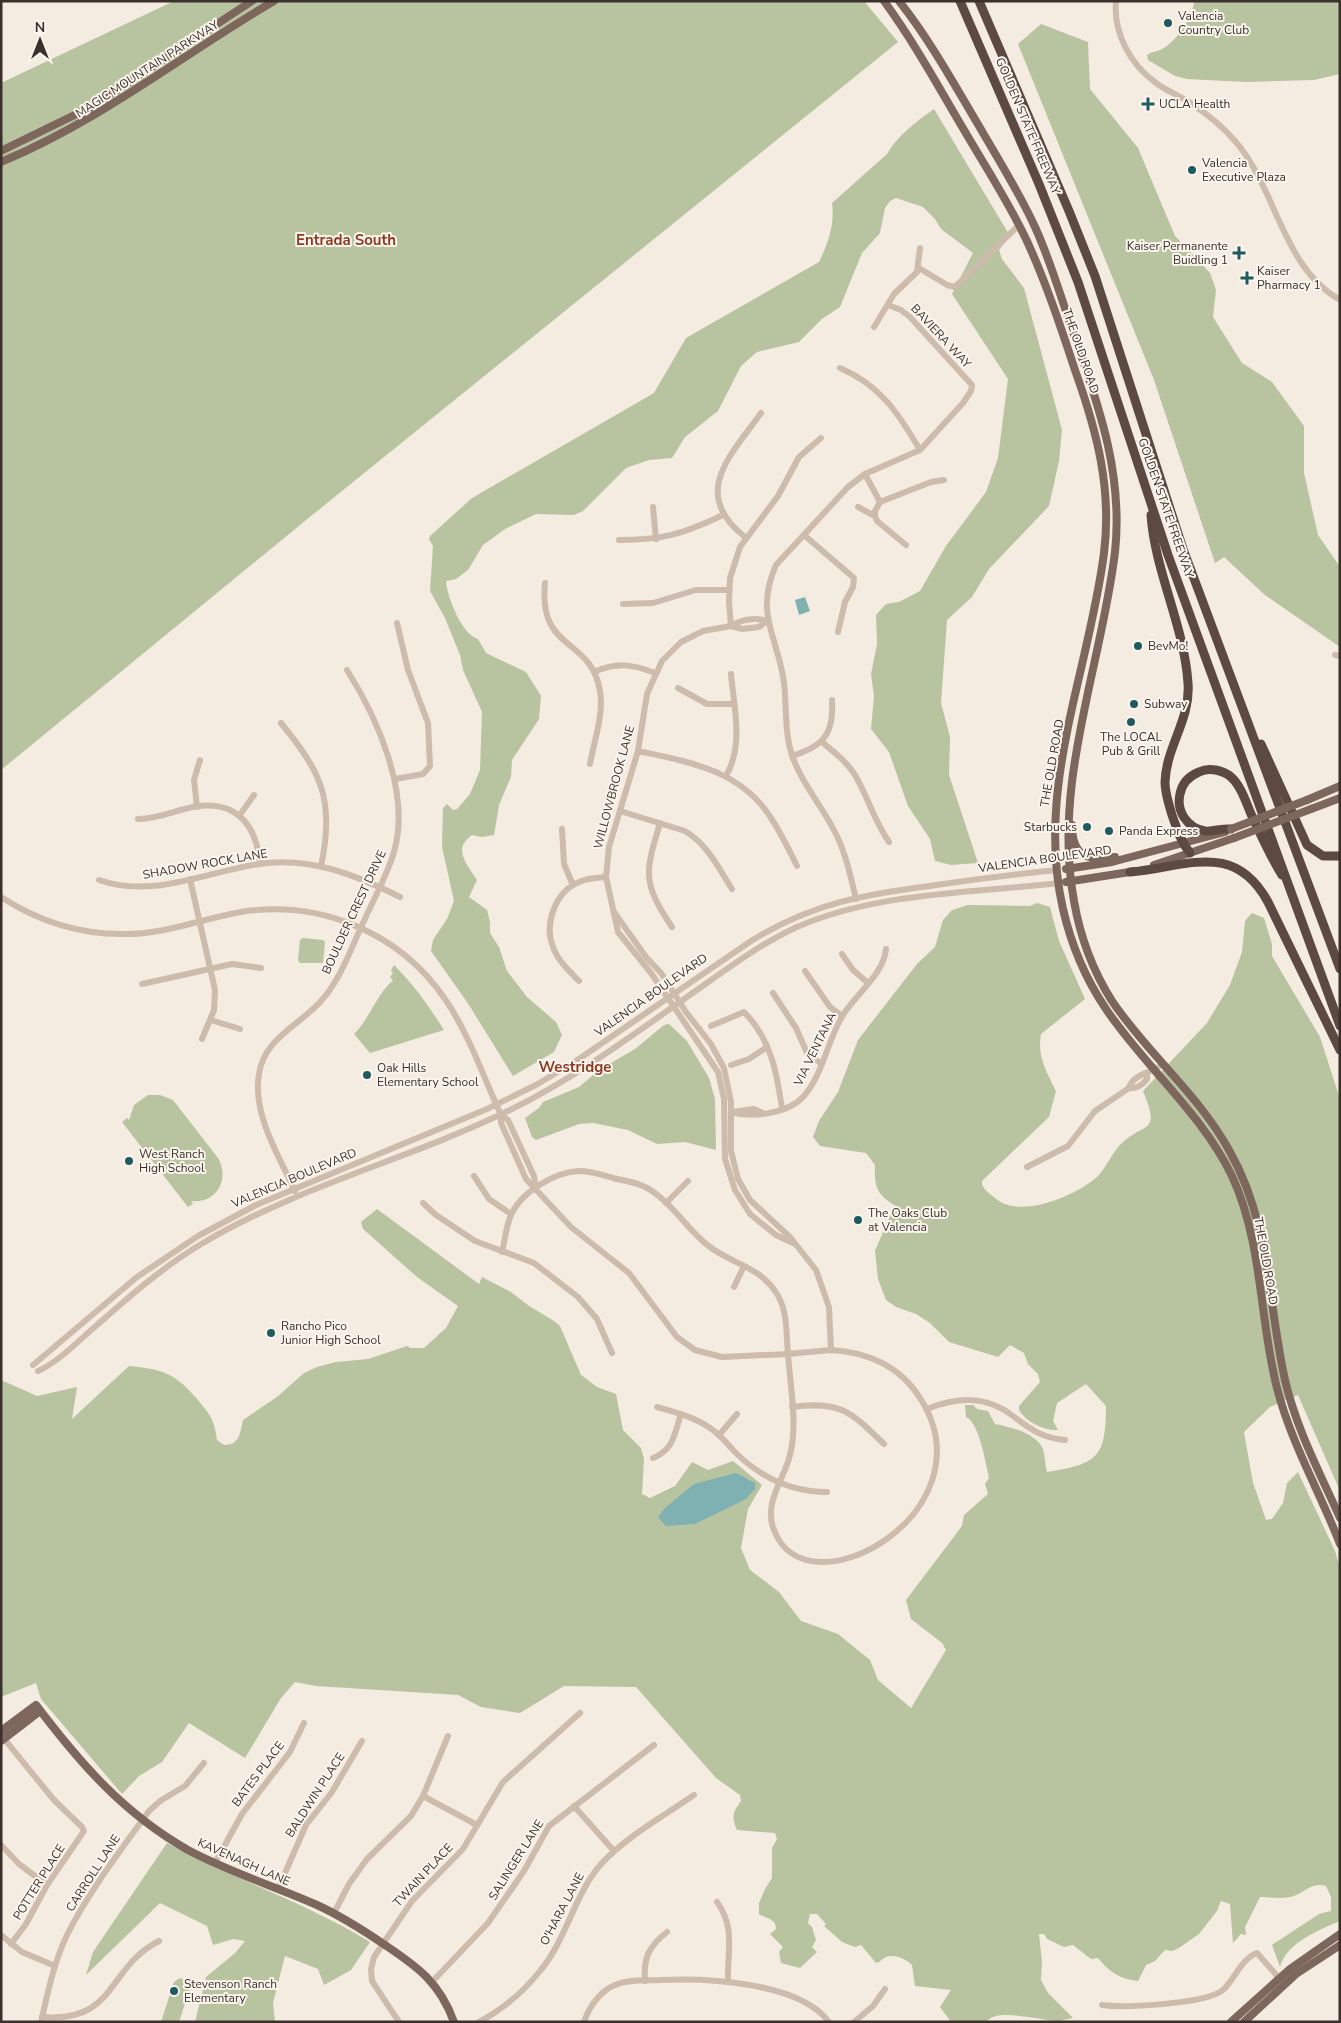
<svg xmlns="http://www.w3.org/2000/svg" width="1341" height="2023" font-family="'Nunito Sans',sans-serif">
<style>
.green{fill:#b8c4a0}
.water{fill:#7fb0b2}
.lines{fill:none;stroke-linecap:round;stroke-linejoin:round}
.minor{stroke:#cdbbac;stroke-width:6}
.major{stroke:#7d675c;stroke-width:8}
.highway{stroke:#5c4a42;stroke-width:9}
.major-bridge{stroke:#7d675c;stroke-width:8}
.poi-dot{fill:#1f5a5e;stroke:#fbf5ee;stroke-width:2}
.labels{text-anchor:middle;stroke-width:4;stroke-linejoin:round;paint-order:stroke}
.poi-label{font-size:12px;fill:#3b302b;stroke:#fbf5ee;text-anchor:start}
.street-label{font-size:12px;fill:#3b302b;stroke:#fbf5ee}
.quarter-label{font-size:15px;font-weight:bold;fill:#8c3b22;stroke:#fbf5ee}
</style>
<rect width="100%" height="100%" fill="#f4ebe1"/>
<g class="green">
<polygon points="174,1 864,1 898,42 311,516 1,770 1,83"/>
<path d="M 1194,1 L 1340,1 L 1340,74 L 1314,80 L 1245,82 L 1187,79 L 1175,76 L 1148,60 L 1147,55 C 1152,51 1157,52 1162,49 C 1176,42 1193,17 1194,1 Z"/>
<polygon points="1041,24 1088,42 1090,89 1138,148 1175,236 1210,273 1216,290 1213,317 1242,363 1272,382 1304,426 1304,473 1318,535 1340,567 1340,647 1265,595 1224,557 1215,563 1154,380 1018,44"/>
<path d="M 934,109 L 1010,236 L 999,250 L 1002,259 L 1024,288 L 1062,430 L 1059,461 L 1049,506 L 989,569 L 972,597 L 947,620 L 941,703 L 950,737 L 949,775 L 978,863 L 951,865 L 935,861 L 930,839 L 908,806 L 889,752 L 871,729 L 874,696 L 871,674 L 877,644 L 876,615 L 886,604 L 899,602 L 920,591 L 946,546 L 986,492 L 998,458 L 1008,379 L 952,294 L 973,253 L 941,229 L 935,219 L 923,207 L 896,198 L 890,201 L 885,208 L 880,233 L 862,253 L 840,307 L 822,319 L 799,342 L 757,352 L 750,358 L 741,366 L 718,411 L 685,437 L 672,458 L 649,460 L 626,468 L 583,511 L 574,515 L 536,514 L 505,529 L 483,545 L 468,570 L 456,579 L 446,581 C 447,597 462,635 478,639 L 486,653 L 526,672 L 541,696 L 539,719 L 512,760 L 511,777 L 499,805 L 494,835 L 482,837 L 472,835 C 452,849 467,864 477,880 L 469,897 L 487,910 L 490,922 L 490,933 L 499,947 L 507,971 L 527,997 L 556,1022 L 562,1035 L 554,1052 L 513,1076 L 469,1005 L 431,951 L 433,940 L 447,919 L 454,901 L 442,847 L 443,808 L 447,804 L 453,810 L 457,809 L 470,794 L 480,770 L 482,712 L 463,670 L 460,655 L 445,618 L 430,591 L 433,546 L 429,539 L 430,536 L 472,498 L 654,393 L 686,338 L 819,262 C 828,243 835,225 832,203 L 887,154 C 897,136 917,121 934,109 Z"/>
<path d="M 1037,903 L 1050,907 L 1059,941 L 1085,999 L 1041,1034 C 1037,1056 1046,1071 1056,1091 L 1049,1117 L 982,1181 C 981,1188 989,1193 995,1198 C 1020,1220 1075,1196 1097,1177 C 1106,1168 1111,1155 1119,1146 C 1143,1120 1162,1137 1143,1091 L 1207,1023 L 1230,985 L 1242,952 L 1245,921 L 1252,913 L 1264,918 L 1272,944 L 1272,956 L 1320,1037 L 1340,1099 L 1340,1491 L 1298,1395 L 1270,1407 L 1244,1432 L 1253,1483 L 1266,1520 L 1272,1519 L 1283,1503 L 1287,1483 L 1298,1472 L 1335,1551 L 1340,1568 L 1340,1921 C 1319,1930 1286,1943 1280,1967 L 1272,1945 L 1319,1914 L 1331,1911 L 1331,1897 L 1326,1886 C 1314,1882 1307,1890 1296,1895 C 1287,1900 1271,1897 1260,1897 L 1245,1927 L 1246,1935 L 1241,1934 L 1233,1943 L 1230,1904 L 1221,1901 L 1217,1911 L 1199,1934 L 1179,1948 L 1172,1951 L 1165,1950 L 1155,1961 L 1146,1965 L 1138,1981 C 1119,1979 1110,1972 1098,1958 L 1091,1959 L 1073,1945 L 1064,1947 L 1047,1939 L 1044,1934 L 1039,1934 L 1042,1962 L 1041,1980 L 1048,1993 L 1073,2018 C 1068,2019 1063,2020 1058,2021 C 1041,2021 997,2007 986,2022 L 951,2022 L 940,2007 L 951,1990 L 915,1986 L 912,1965 C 906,1959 895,1954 886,1957 C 881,1959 881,1962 876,1963 L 861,1945 L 855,1947 L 842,1942 L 824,1926 L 826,1924 L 817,1914 L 810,1914 L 808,1923 L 812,1927 L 816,1940 L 812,1947 L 817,1952 L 800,1968 L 781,1963 L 779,1952 L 783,1947 L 770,1934 L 776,1929 C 776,1918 766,1919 759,1914 L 759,1903 L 765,1889 L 772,1878 L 772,1848 L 777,1839 L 775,1833 L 737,1830 C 731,1817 733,1812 741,1801 L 740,1795 L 716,1778 L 636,1687 L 564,1686 L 520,1713 L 481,1707 L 458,1695 L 316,1686 L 295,1682 L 281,1698 L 245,1758 L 189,1723 L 162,1762 L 139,1776 L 122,1794 L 41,1699 L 36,1683 L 1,1697 L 1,1380 L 37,1396 L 77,1387 L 72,1419 L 129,1366 C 162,1369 175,1373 197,1399 C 210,1415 214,1418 217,1440 L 224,1445 C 240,1445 240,1433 243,1420 L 277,1397 L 304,1373 L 317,1367 L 336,1362 L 368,1359 L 407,1346 L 411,1348 L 424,1348 L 446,1328 L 458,1306 L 417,1277 L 363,1229 L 361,1222 L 377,1209 L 479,1284 L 482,1277 L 511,1292 L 529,1306 L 554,1321 L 560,1326 L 581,1375 L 597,1387 L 616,1394 L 623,1430 L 641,1448 L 644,1459 L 642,1494 L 650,1498 L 675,1486 L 692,1462 L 708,1470 L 733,1461 L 762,1485 L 748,1509 L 741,1548 L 750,1570 L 779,1592 L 801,1621 L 838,1634 L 870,1660 L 878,1680 L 911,1708 L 946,1650 L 942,1643 L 911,1619 L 906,1600 L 962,1526 L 964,1515 L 988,1494 L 985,1484 L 989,1478 C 986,1464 979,1422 966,1417 L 965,1405 L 973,1405 L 977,1409 L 988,1411 L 995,1424 C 1010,1427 1036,1433 1043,1449 C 1045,1456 1045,1465 1047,1472 C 1097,1464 1106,1458 1106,1406 L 1086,1384 L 1057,1403 L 1053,1421 L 1058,1430 C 1045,1431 1026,1422 1019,1410 L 1019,1406 L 1040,1382 L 1038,1374 L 1028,1364 L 1024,1353 L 1010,1345 L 998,1357 L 949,1342 L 930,1323 L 916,1314 L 896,1307 L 886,1300 L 878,1279 L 875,1251 L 892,1211 L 896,1206 C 877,1195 874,1187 875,1165 L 866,1153 L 820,1146 L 813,1137 L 819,1121 L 838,1092 L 858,1040 L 917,964 L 935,947 L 943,920 L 952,910 L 968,905 L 1030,906 Z"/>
<polygon points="303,938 323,940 325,942 323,963 300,963 298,960 300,940"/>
<path d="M 394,965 C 415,986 428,1005 444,1030 L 370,1053 L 354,1034 C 369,1020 379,990 393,981 L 390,977 L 393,973 L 391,970 Z"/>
<polygon points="669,1024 687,1041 709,1078 715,1099 716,1150 685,1142 657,1144 628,1130 593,1123 579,1124 536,1140 532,1137 525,1118 539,1108 543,1102 579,1087 599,1070 635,1049 664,1025"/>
<path d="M 148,1095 L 160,1095 L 173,1100 L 218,1158 C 230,1179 217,1204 191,1201 L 193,1204 L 188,1207 L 122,1122 L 127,1118 L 129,1120 L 134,1105 Z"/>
<path d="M 167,1843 C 233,1879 305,1902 370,1942 L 351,1970 L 324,1985 L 318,1969 L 285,1956 L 273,2003 L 275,2022 L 195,2022 L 206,1977 L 235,1953 L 245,1941 L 233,1939 L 213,1945 L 207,1926 L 160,1903 L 86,1975 L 93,1952 Z"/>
<polygon points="180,1978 187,1981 190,1988 179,2022 161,2022 174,1982"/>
</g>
<g class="water">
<polygon points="805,597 810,611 799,615 795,600"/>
<polygon points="736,1473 755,1483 755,1489 746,1499 695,1524 666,1526 658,1517 665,1508 694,1484"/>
</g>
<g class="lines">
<g class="minor">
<path d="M 1116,1 C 1113,33 1130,64 1156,83 C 1167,91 1180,96 1192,104 C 1207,114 1223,127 1235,141 C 1277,189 1282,267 1340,300"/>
<polyline points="919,268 947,285 955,287 1019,225"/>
<polyline points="874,327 894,294 917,272 920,248"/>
<path d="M 840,368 C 880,385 899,414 920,450"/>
<polyline points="880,502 931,482 944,480"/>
<polyline points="653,507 656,539"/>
<polyline points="858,507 875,516 875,511 880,502 865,474"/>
<polyline points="875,516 877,521 906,545"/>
<polyline points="804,535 854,578 853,587 845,602 838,632"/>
<path d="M 745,537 C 690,494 730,456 761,413"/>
<path d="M 619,540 C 663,540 683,534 723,515"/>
<path d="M 545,583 C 538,653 591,636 600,691 C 604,714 594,741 590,764"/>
<polyline points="623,604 653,603 696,590 728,590"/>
<polyline points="767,621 759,627 742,629 731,626 703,631 681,642 662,661 647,694 638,751 609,847 606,877 618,932 651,973 718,1072 724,1099 725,1159 735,1190 750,1214 776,1235 795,1244"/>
<polyline points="731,626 729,602 730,578 740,547 778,496 799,457 821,438"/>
<path d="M 731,626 C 743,619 754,617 767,621"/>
<polyline points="1335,655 1340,656"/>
<path d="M 594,672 C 617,662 632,664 655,673"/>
<polyline points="678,688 707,704 733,704"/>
<path d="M 281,723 C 322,773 335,801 321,866"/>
<path d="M 822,742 C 834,752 847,762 855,775 C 868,797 874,821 889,842"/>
<path d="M 638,751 C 689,762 741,770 771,818 C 781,833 789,850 797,866"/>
<path d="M 792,756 C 824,746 834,734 832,700"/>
<path d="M 726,776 C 744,745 734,708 731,674"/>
<polyline points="395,779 423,774 430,766 428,723 408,670 397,623"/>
<polyline points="197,807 194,780 200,760"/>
<path d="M 620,811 L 685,831 C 707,844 718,867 732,889"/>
<polyline points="239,816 254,795"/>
<path d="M 138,819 C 160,819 178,809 198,806 C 239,801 257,828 260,864"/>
<path d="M 660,823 C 645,873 642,882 672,927"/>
<polyline points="562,829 564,864 573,885"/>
<polyline points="190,879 215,990 214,1010 202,1039"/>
<path d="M 99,880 C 153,899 205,872 259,864 C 309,856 356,875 400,897"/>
<path d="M 1,897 C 38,921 78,934 122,934 C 163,935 201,919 241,912 C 320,899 400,933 445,999 C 469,1034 483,1076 501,1115 L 501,1123 L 526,1179 L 571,1227 L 629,1273 L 677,1337 L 695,1350 L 722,1357 L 788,1354 C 786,1333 788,1308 775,1291 C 759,1267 731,1263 710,1247 C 688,1231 675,1206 652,1191 C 641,1183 626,1181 613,1178 C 602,1175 591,1171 579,1171 C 555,1172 521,1192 511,1215 C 506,1226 505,1240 502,1252"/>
<path d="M 856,899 C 851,878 846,854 836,834 C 823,807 803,786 793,758 C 784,734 787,708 784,683 C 778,636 754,615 776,565 L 848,487 L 865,474 L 920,450 L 963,403 L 971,391 L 972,385 L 910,317 L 901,310 L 888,305"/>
<polyline points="614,912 646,957 661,973 686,1012 711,1044 724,1068 731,1102 731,1151 738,1179 750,1200 790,1237 816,1270 829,1307 831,1350"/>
<polyline points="842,954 853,970 868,983"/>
<polyline points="805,971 830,1007 842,1016"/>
<path d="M 579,981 C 569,971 558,961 553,947 C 544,924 555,892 579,882 C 587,878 597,878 606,877"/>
<polyline points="142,984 232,964 261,968"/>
<polyline points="773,993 796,1028 808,1055 821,1063"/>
<polyline points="211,1020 240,1029"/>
<path d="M 711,1026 L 744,1012 C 771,1039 777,1073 782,1109"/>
<polyline points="731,1065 749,1059 767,1047"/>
<path d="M 1129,1088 C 1133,1074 1153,1072 1163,1064"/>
<path d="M 731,1112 C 752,1118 787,1114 803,1097 C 822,1077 828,1039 843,1015 C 856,994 884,974 886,949"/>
<polyline points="733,1112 754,1109 763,1113"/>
<polyline points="501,1115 508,1120 534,1176 536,1188"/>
<path d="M 1027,1167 L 1068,1146 L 1095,1111 L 1129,1088 C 1136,1089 1143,1085 1147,1079 L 1147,1074"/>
<polyline points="474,1176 489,1199 511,1214"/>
<path d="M 295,1191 C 279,1156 252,1114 259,1074 C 264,1038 300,1025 321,1001 C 341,979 351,948 364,921 C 374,898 387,876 394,852 C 411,794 378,719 347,670"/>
<polyline points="423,1203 436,1215 475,1241 534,1263 578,1297 597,1319 612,1353"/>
<polyline points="666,1203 688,1181"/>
<polyline points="734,1287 744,1266"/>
<path d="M 831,1350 C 867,1352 900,1366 920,1398 C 993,1511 807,1617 774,1530 C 763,1503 784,1480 790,1455 C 798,1423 790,1386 788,1354 Z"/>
<path d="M 33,1365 L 137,1277 L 198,1236 L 256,1205 L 487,1109 L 536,1085 L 576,1061 L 751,941 C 814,902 864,895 936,885 C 976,879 1017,874 1057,870"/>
<path d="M 38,1371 C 60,1361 79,1340 97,1325 C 131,1295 164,1266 203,1243 C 299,1186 410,1159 510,1110 C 579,1076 641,1029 704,985 C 734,964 764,942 797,927 C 877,892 973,893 1059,883"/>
<path d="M 657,1407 C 675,1412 694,1417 710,1428 C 721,1435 728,1445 737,1454 C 762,1478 793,1492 827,1492"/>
<path d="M 792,1407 C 841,1401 850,1411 884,1444"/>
<path d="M 927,1409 C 957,1397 986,1395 1013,1416 C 1030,1429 1042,1438 1065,1440"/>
<polyline points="719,1435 737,1414"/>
<path d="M 653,1458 C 674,1449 674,1435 681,1414"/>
<polyline points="1,1735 54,1800 82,1827 84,1831 47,1885 26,1924 11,1944"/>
<polyline points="423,1796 477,1825"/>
<polyline points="574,1806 614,1851"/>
<polyline points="1,1845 19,1864 47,1885"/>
<polyline points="215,1863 242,1814 290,1752 304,1723"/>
<polyline points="278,1889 306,1825 332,1792 362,1741"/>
<path d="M 717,1902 C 736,1928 727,1952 728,1981"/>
<polyline points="334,1913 349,1884 367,1859 411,1816 423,1796 448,1736"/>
<polyline points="1,1935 22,1952 55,1966"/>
<path d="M 645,1981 C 643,1958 649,1946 667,1932"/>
<polyline points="432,1982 488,1923 524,1871 549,1826 654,1745"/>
<path d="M 1102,2005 C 1125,2008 1206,2004 1223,1990 C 1234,1980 1242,1958 1257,1953 L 1279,1978"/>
<path d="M 42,2017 C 117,2023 106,1968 159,1941"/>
<path d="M 41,2022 C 48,1992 54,1961 68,1933 C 90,1890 121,1850 149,1811 L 160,1801 L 185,1786 L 204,1763"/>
<polyline points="399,2022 372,1981 371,1969 374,1957 412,1901 463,1849 503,1782 580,1713"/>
<path d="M 479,2022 C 502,2010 524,1991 540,1971 C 567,1939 574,1894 602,1863 C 626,1837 665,1815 694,1795"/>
<path d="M 584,2022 C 589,2007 600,1991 615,1985 C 629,1979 646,1981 661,1980 C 707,1978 799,1982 829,2022"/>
<polyline points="854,2022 873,2006 885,1989"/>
</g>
<g class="major">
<path d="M 884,1 C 914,42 938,86 964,130 C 985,166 1008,201 1026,239 C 1046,282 1061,328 1076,373 C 1097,432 1112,489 1104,553 C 1089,671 1035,788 1063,909 C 1071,944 1085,978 1106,1009 C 1145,1067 1201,1112 1232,1176 C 1263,1243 1259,1318 1277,1388 C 1291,1443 1320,1492 1340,1544"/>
<path d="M 899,1 C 930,40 954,84 979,126 C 998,159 1019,192 1035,227 C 1052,264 1063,305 1077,343 C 1101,412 1123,478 1115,552 C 1101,668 1052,783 1074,901 C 1080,936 1093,971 1112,1001 C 1147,1053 1198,1094 1229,1150 C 1271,1224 1267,1300 1285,1380 C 1296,1428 1320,1473 1340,1518"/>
<polyline points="1,151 91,107 252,1"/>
<path d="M 1,162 C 100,121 182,55 274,1"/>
<polyline points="1307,800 1340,786"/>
<polyline points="1311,809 1340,798"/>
<path d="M 1072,825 C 1072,856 1087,861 1115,857"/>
<polyline points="1154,865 1234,838"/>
<polyline points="1066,869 1112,862 1225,832"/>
<polyline points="1066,882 1136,871"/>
<path d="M 1,1731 L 36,1705 C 80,1763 123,1813 188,1850 C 229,1872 274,1886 317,1905 C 341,1916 363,1930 385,1945 C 418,1967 440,1983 454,2022"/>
<polyline points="1,1741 40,1711"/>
<polyline points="1231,2022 1290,1969 1340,1934"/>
<polyline points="1244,2022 1296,1974 1340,1945"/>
</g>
<g class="highway">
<polyline points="960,1 1039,184 1078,282 1168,555 1340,1026"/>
<polyline points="979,1 1069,211 1095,276 1183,549 1340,969"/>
<path d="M 1151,515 C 1155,572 1184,625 1188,683 C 1191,719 1166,747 1165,782 C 1165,794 1169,804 1172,815 C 1177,829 1181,842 1190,853"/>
<polyline points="1261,744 1307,845 1323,856 1340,856"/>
<path d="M 1231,829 C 1222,828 1213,832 1205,831 C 1187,828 1176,811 1180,794 C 1182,784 1189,776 1199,772 C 1209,767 1223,770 1231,777 C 1241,786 1246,802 1251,814 C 1261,835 1270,856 1282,875"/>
<path d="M 1130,872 C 1187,867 1234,840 1268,902 L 1340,1050"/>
</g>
<g class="major-bridge">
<polyline points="1231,829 1307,800"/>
<polyline points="1234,838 1311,809"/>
</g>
</g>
<g class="poi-dot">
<circle cx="1168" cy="23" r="5"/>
<path d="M1145.5 96.5h5v5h5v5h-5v5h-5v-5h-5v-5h5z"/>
<circle cx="1192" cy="170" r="5"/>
<path d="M1236.5 245.5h5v5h5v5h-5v5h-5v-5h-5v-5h5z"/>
<path d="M1244.5 270.5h5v5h5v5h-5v5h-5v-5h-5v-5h5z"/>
<circle cx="1138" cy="646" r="5"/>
<circle cx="1134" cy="704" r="5"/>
<circle cx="1131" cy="722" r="5"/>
<circle cx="1087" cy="827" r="5"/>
<circle cx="1109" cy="831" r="5"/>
<circle cx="367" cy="1075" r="5"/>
<circle cx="129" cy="1161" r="5"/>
<circle cx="858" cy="1220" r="5"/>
<circle cx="271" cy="1333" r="5"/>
<circle cx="174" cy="1991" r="5"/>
</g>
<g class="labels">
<g class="poi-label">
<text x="1178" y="20">Valencia<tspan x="1178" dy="14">Country Club</tspan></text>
<text x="1159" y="108">UCLA Health</text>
<text x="1202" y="167">Valencia<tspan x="1202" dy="14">Executive Plaza</tspan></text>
<text x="1228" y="250" text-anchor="end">Kaiser Permanente<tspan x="1228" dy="14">Buidling 1</tspan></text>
<text x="1257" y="275">Kaiser<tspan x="1257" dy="14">Pharmacy 1</tspan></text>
<text x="1148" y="650">BevMo!</text>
<text x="1144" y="708">Subway</text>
<text x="1131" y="741" text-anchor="middle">The LOCAL<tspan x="1131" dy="14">Pub &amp; Grill</tspan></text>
<text x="1077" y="831" text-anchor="end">Starbucks</text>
<text x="1119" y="835">Panda Express</text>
<text x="377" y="1072">Oak Hills<tspan x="377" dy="14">Elementary School</tspan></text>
<text x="139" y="1158">West Ranch<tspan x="139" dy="14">High School</tspan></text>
<text x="868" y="1217">The Oaks Club<tspan x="868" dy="14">at Valencia</tspan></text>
<text x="281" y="1330">Rancho Pico<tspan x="281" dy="14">Junior High School</tspan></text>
<text x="184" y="1988">Stevenson Ranch<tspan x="184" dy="14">Elementary</tspan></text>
</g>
<g class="street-label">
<text transform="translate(147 69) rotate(-33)" y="4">MAGIC MOUNTAIN PARKWAY</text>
<text transform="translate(1028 126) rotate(67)" y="4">GOLDEN STATE FREEWAY</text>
<text transform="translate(941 336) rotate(47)" y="4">BAVIERA WAY</text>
<text transform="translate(1081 351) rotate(71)" y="4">THE OLD ROAD</text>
<text transform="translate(1166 508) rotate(71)" y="4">GOLDEN STATE FREEWAY</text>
<text transform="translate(1052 763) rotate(-80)" y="4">THE OLD ROAD</text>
<text transform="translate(614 787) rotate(-75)" y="4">WILLOWBROOK LANE</text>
<text transform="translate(1045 859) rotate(-8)" y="4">VALENCIA BOULEVARD</text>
<text transform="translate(205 864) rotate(-10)" y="4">SHADOW ROCK LANE</text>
<text transform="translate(354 912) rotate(-65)" y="4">BOULDER CREST DRIVE</text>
<text transform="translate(651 995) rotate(-35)" y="4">VALENCIA BOULEVARD</text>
<text transform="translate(815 1049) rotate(-64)" y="4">VIA VENTANA</text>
<text transform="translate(294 1178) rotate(-23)" y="4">VALENCIA BOULEVARD</text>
<text transform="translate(1266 1261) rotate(80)" y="4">THE OLD ROAD</text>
<text transform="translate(258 1774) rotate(-53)" y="4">BATES PLACE</text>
<text transform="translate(315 1795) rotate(-57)" y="4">BALDWIN PLACE</text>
<text transform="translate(516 1860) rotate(-58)" y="4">SALINGER LANE</text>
<text transform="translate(244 1862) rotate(24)" y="4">KAVENAGH LANE</text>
<text transform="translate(93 1873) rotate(-57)" y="4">CARROLL LANE</text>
<text transform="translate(423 1875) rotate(-47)" y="4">TWAIN PLACE</text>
<text transform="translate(39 1882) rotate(-58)" y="4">POTTER PLACE</text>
<text transform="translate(562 1909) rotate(-62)" y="4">O'HARA LANE</text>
</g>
<g class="quarter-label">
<text x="346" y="245">Entrada South</text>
<text x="575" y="1072">Westridge</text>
</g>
</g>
<rect width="1341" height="2023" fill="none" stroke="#3b302b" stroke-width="5"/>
<g transform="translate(40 40)" stroke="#fbf5ee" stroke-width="4" paint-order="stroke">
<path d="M0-4L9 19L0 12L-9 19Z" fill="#3b302b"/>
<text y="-8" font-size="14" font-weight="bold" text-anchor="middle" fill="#3b302b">N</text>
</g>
</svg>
